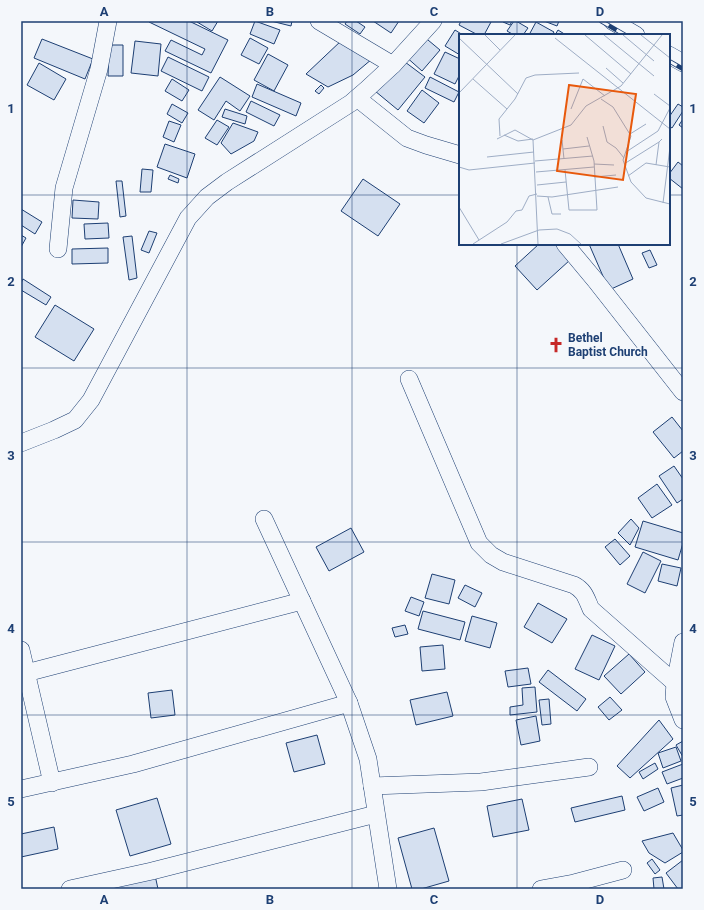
<svg xmlns="http://www.w3.org/2000/svg" width="704" height="910" font-family="Roboto,sans-serif">
<style>
.building{fill:#d5e0f0;stroke:#1d3f73}
.lines{fill:none;stroke-linecap:round;stroke-linejoin:round}
.minor-casing{stroke:#1d3f73;stroke-width:18}
.minor{stroke:#f4f7fb;stroke-width:17}
.rail-casing{stroke:#1d3f73;stroke-width:4.5}
.rail{stroke:#f4f7fb;stroke-width:3;stroke-dasharray:9;stroke-linecap:butt}
.grid{fill:none;stroke:#1d3f73;stroke-width:1;stroke-opacity:0.55}
.labels{text-anchor:middle;stroke-width:3;stroke-linejoin:round;paint-order:stroke}
.poi-label{font-size:12px;font-weight:bold;fill:#1d3f73;stroke:#f4f7fb;text-anchor:start}
.inset-road{fill:none;stroke:#9eadc5;stroke-width:1}
.view{fill:#e8590c;fill-opacity:0.15;stroke:#e8590c;stroke-width:2}
.inset-edge{fill:none;stroke:#1d3f73;stroke-width:2}
.neatline{fill:none;stroke:#1d3f73;stroke-width:1.5}
.grid-label{font-size:13px;text-anchor:middle;font-weight:bold;fill:#1d3f73}
</style>
<rect width="100%" height="100%" fill="#f4f7fb"/>
<g class="building">
<polygon points="150,21 189,21 228,40 211,73 165,51 171,40 202,55 205,49 149,22"/>
<polygon points="197,21 218,21 212,31 197,22"/>
<polygon points="255,21 280,30 274,44 250,34"/>
<polygon points="271,21 292,21 291,26"/>
<polygon points="347,21 356,21 365,27 360,34 345,24"/>
<polygon points="373,21 399,21 391,33"/>
<polygon points="461,21 488,21 491,22 484,35 478,35 459,25"/>
<polygon points="503,21 512,21 510,25 503,22"/>
<polygon points="514,21 516,21 528,28 523,35 514,35 507,31"/>
<polygon points="544,21 559,21 557,26"/>
<polygon points="536,22 554,32 552,35 529,35"/>
<polygon points="455,30 463,35 460,35 460,55 445,46"/>
<polygon points="558,30 566,35 555,35"/>
<polygon points="422,35 440,50 422,71 404,55"/>
<polygon points="250,38 268,48 259,64 241,55"/>
<polygon points="42,39 93,59 85,79 34,58"/>
<polygon points="342,40 372,59 353,75 328,87 306,74"/>
<polygon points="135,41 161,44 158,76 131,73"/>
<polygon points="109,45 123,45 123,76 108,76"/>
<polygon points="445,52 460,59 460,74 455,84 434,74"/>
<polygon points="268,54 288,65 274,91 254,80"/>
<polygon points="168,57 209,77 202,91 161,71"/>
<polygon points="401,59 425,77 398,110 375,91"/>
<polygon points="39,63 66,79 54,100 27,85"/>
<polygon points="220,77 250,96 240,111 226,101 214,120 198,110"/>
<polygon points="430,77 459,92 454,102 425,88"/>
<polygon points="172,79 189,90 182,101 165,91"/>
<polygon points="257,84 301,103 296,116 252,97"/>
<polygon points="321,85 324,88 319,94 315,91"/>
<polygon points="422,90 439,103 424,123 407,111"/>
<polygon points="251,101 280,115 274,126 246,112"/>
<polygon points="172,104 188,113 182,123 167,114"/>
<polygon points="678,104 683,107 683,111 672,128 669,126 669,117"/>
<polygon points="225,109 247,116 245,124 222,117"/>
<polygon points="683,119 683,128 679,125"/>
<polygon points="217,120 229,127 217,145 205,138"/>
<polygon points="169,121 181,125 174,142 163,137"/>
<polygon points="233,123 258,132 254,141 231,154 221,143"/>
<polygon points="165,144 195,154 187,178 157,167"/>
<polygon points="678,162 683,166 683,189 669,178 669,174"/>
<polygon points="142,169 153,170 151,192 140,192"/>
<polygon points="170,175 179,179 178,183 168,179"/>
<polygon points="363,179 400,204 378,236 341,211"/>
<polygon points="116,181 122,181 126,216 120,217"/>
<polygon points="73,200 99,202 98,219 72,218"/>
<polygon points="21,209 42,222 35,234 21,225"/>
<polygon points="108,223 109,238 85,239 84,224"/>
<polygon points="149,231 157,233 149,253 141,250"/>
<polygon points="21,235 26,238 21,247"/>
<polygon points="132,236 137,278 129,280 123,237"/>
<polygon points="539,244 555,244 570,260 537,290 515,266"/>
<polygon points="589,244 618,244 633,279 609,290"/>
<polygon points="108,248 108,263 72,264 72,249"/>
<polygon points="650,250 657,265 649,268 642,253"/>
<polygon points="23,279 51,297 46,305 21,290 21,283"/>
<polygon points="55,305 94,329 74,361 35,337"/>
<polygon points="672,417 683,431 683,451 674,458 653,432"/>
<polygon points="674,466 683,479 683,499 677,503 659,476"/>
<polygon points="657,484 672,505 652,518 638,498"/>
<polygon points="631,519 639,528 630,545 618,533"/>
<polygon points="643,521 683,533 683,543 678,560 635,547"/>
<polygon points="351,528 364,552 329,571 316,547"/>
<polygon points="615,539 630,556 620,565 605,547"/>
<polygon points="643,552 661,561 645,593 627,584"/>
<polygon points="662,564 681,568 677,586 658,581"/>
<polygon points="432,574 455,580 449,604 425,598"/>
<polygon points="465,585 482,593 475,607 458,598"/>
<polygon points="411,597 424,602 419,616 405,611"/>
<polygon points="538,603 567,619 552,643 524,627"/>
<polygon points="423,611 465,622 460,640 418,629"/>
<polygon points="472,616 497,623 490,648 465,641"/>
<polygon points="405,625 408,634 395,637 392,628"/>
<polygon points="592,635 615,646 599,680 575,669"/>
<polygon points="443,645 445,669 422,671 420,647"/>
<polygon points="629,654 645,672 621,694 604,676"/>
<polygon points="528,668 531,684 508,687 505,671"/>
<polygon points="548,670 586,699 577,711 539,682"/>
<polygon points="535,687 537,712 510,715 510,707 523,705 522,688"/>
<polygon points="172,690 175,715 151,718 148,693"/>
<polygon points="447,692 453,716 416,725 410,700"/>
<polygon points="610,697 622,710 609,720 598,707"/>
<polygon points="549,699 551,724 542,725 539,700"/>
<polygon points="536,716 540,741 521,745 516,720"/>
<polygon points="659,720 673,739 630,778 617,766"/>
<polygon points="317,735 325,764 294,772 286,743"/>
<polygon points="683,741 683,757 676,745"/>
<polygon points="676,747 681,761 663,768 658,753"/>
<polygon points="655,763 658,769 643,779 639,772"/>
<polygon points="683,764 683,778 667,784 662,772"/>
<polygon points="683,785 683,815 677,816 671,788"/>
<polygon points="658,788 664,802 644,811 637,797"/>
<polygon points="622,796 625,810 575,822 571,808"/>
<polygon points="157,798 171,844 130,856 116,810"/>
<polygon points="522,799 529,830 493,837 487,806"/>
<polygon points="54,827 58,849 21,857 21,834"/>
<polygon points="434,828 449,881 421,889 412,889 398,838"/>
<polygon points="673,833 683,850 683,852 665,863 649,853 642,841"/>
<polygon points="652,859 660,870 655,874 647,863"/>
<polygon points="683,860 683,889 678,889 666,873"/>
<polygon points="155,875 158,889 101,889"/>
<polygon points="662,877 664,889 654,889 653,878"/>
</g>
<g class="lines">
<defs>
<g id="minor">
<polyline points="319,21 393,65"/>
<polyline points="612,21 636,35"/>
<polyline points="669,55 683,63"/>
<polyline points="357,98 407,138 426,145 460,155"/>
<polyline points="565,244 595,280 683,392"/>
<polyline points="58,249 64,188 99,69 108,21"/>
<path d="M 409,379 L 479,543 L 491,555 L 503,562 L 574,585 C 585,591 586,598 591,609 L 675,683"/>
<polyline points="21,443 54,430 75,420 91,400 188,218 207,197 227,182 351,103 366,90 393,65 433,21"/>
<polyline points="264,519 349,703 368,759 388,889"/>
<polyline points="683,642 675,683 674,697 683,720"/>
<polyline points="21,650 52,783"/>
<polyline points="26,673 302,601"/>
<polyline points="372,786 481,782 589,767"/>
<polyline points="21,789 133,764 349,703"/>
<polyline points="70,889 152,871 376,814"/>
<polyline points="541,889 574,883 623,870"/>
</g>
</defs>
<use href="#minor" class="minor-casing"/>
<use href="#minor" class="minor"/>
<defs>
<g id="rail">
<polyline points="601,21 625,35"/>
<polyline points="669,61 683,69"/>
</g>
</defs>
<use href="#rail" class="rail-casing"/>
<use href="#rail" class="rail"/>
</g>
<path class="grid" d="M 187,21 L 187,889M 352,21 L 352,889M 517,21 L 517,35M 21,195 L 460,195M 669,195 L 683,195M 517,244 L 517,889M 21,368 L 683,368M 21,542 L 683,542M 21,715 L 683,715"/>
<defs>
<symbol id="church-bare" viewBox="-9 -9 18 18"><path d="M-1.2-6h2.4v3.5h3.3v2.4h-3.3V6h-2.4V-.1h-3.3v-2.4h3.3Z" fill="#c62828" stroke="#f4f7fb" stroke-width="2.5" paint-order="stroke"/></symbol>
</defs>
<g fill-rule="evenodd">
<use href="#church-bare" x="545" y="334" width="22" height="22"/>
</g>
<g class="labels">
<g class="poi-label">
<text x="568" y="342">Bethel<tspan x="568" dy="14">Baptist Church</tspan></text>
</g>
</g>
<g transform="translate(459 34)">
<rect width="211" height="211" fill="#f4f7fb"/>
<path class="inset-road" d="M 26,1 L 41,16M 126,1 L 172,40M 145,1 L 195,42M 164,1 L 195,27M 182,1 L 211,24M 0,4 L 59,60M 96,4 L 211,95M 147,34 L 164,49M 14,45 L 48,75M 0,59 L 56,1M 195,60 L 211,72M 142,65 L 154,73 L 172,102 L 164,126 L 172,148 L 187,164 L 211,170M 112,75 L 124,45 L 146,62M 144,92 L 148,108 L 157,114 L 165,124M 171,100 L 187,90M 45,101 L 59,107 L 74,105M 41,102 L 40,85 L 56,65 L 67,44 L 76,41 L 120,39M 38,105 L 56,96 L 74,106 L 79,210M 74,106 L 112,91 L 127,72 L 162,52 L 203,1M 103,106 L 105,125M 104,115 L 130,112M 167,118 L 199,97 L 211,74M 28,123 L 75,118M 76,127 L 134,122M 135,130 L 155,131M 165,130 L 200,108M 197,131 L 200,108 L 203,105M 0,133 L 10,136 L 76,129M 106,136 L 110,176 L 138,176 L 135,127 L 128,103M 77,138 L 135,133M 169,142 L 187,129 L 211,133M 135,143 L 157,141M 78,151 L 107,148M 78,162 L 93,163 L 159,153M 89,163 L 93,180 L 102,180M 204,169 L 211,113M 0,173 L 20,206M 14,210 L 48,188 L 57,177 L 63,176 L 70,162 L 78,160M 42,210 L 80,196 L 98,195 L 111,200 L 122,210"/>
<path class="view" d="M 110,51 L 177,60 L 164,146 L 98,137 Z"/>
<rect width="211" height="211" class="inset-edge"/>
</g>
<rect width="704" height="910" fill="none" stroke="#f4f7fb" stroke-width="44"/>
<rect x="22" y="22" width="660" height="866" class="neatline"/>
<g class="grid-label">
<text x="104" y="16">A</text>
<text x="270" y="16">B</text>
<text x="434" y="16">C</text>
<text x="600" y="16">D</text>
<text x="11" y="113">1</text>
<text x="693" y="113">1</text>
<text x="11" y="286">2</text>
<text x="693" y="286">2</text>
<text x="11" y="460">3</text>
<text x="693" y="460">3</text>
<text x="11" y="633">4</text>
<text x="693" y="633">4</text>
<text x="11" y="806">5</text>
<text x="693" y="806">5</text>
<text x="104" y="904">A</text>
<text x="270" y="904">B</text>
<text x="434" y="904">C</text>
<text x="600" y="904">D</text>
</g>
</svg>
